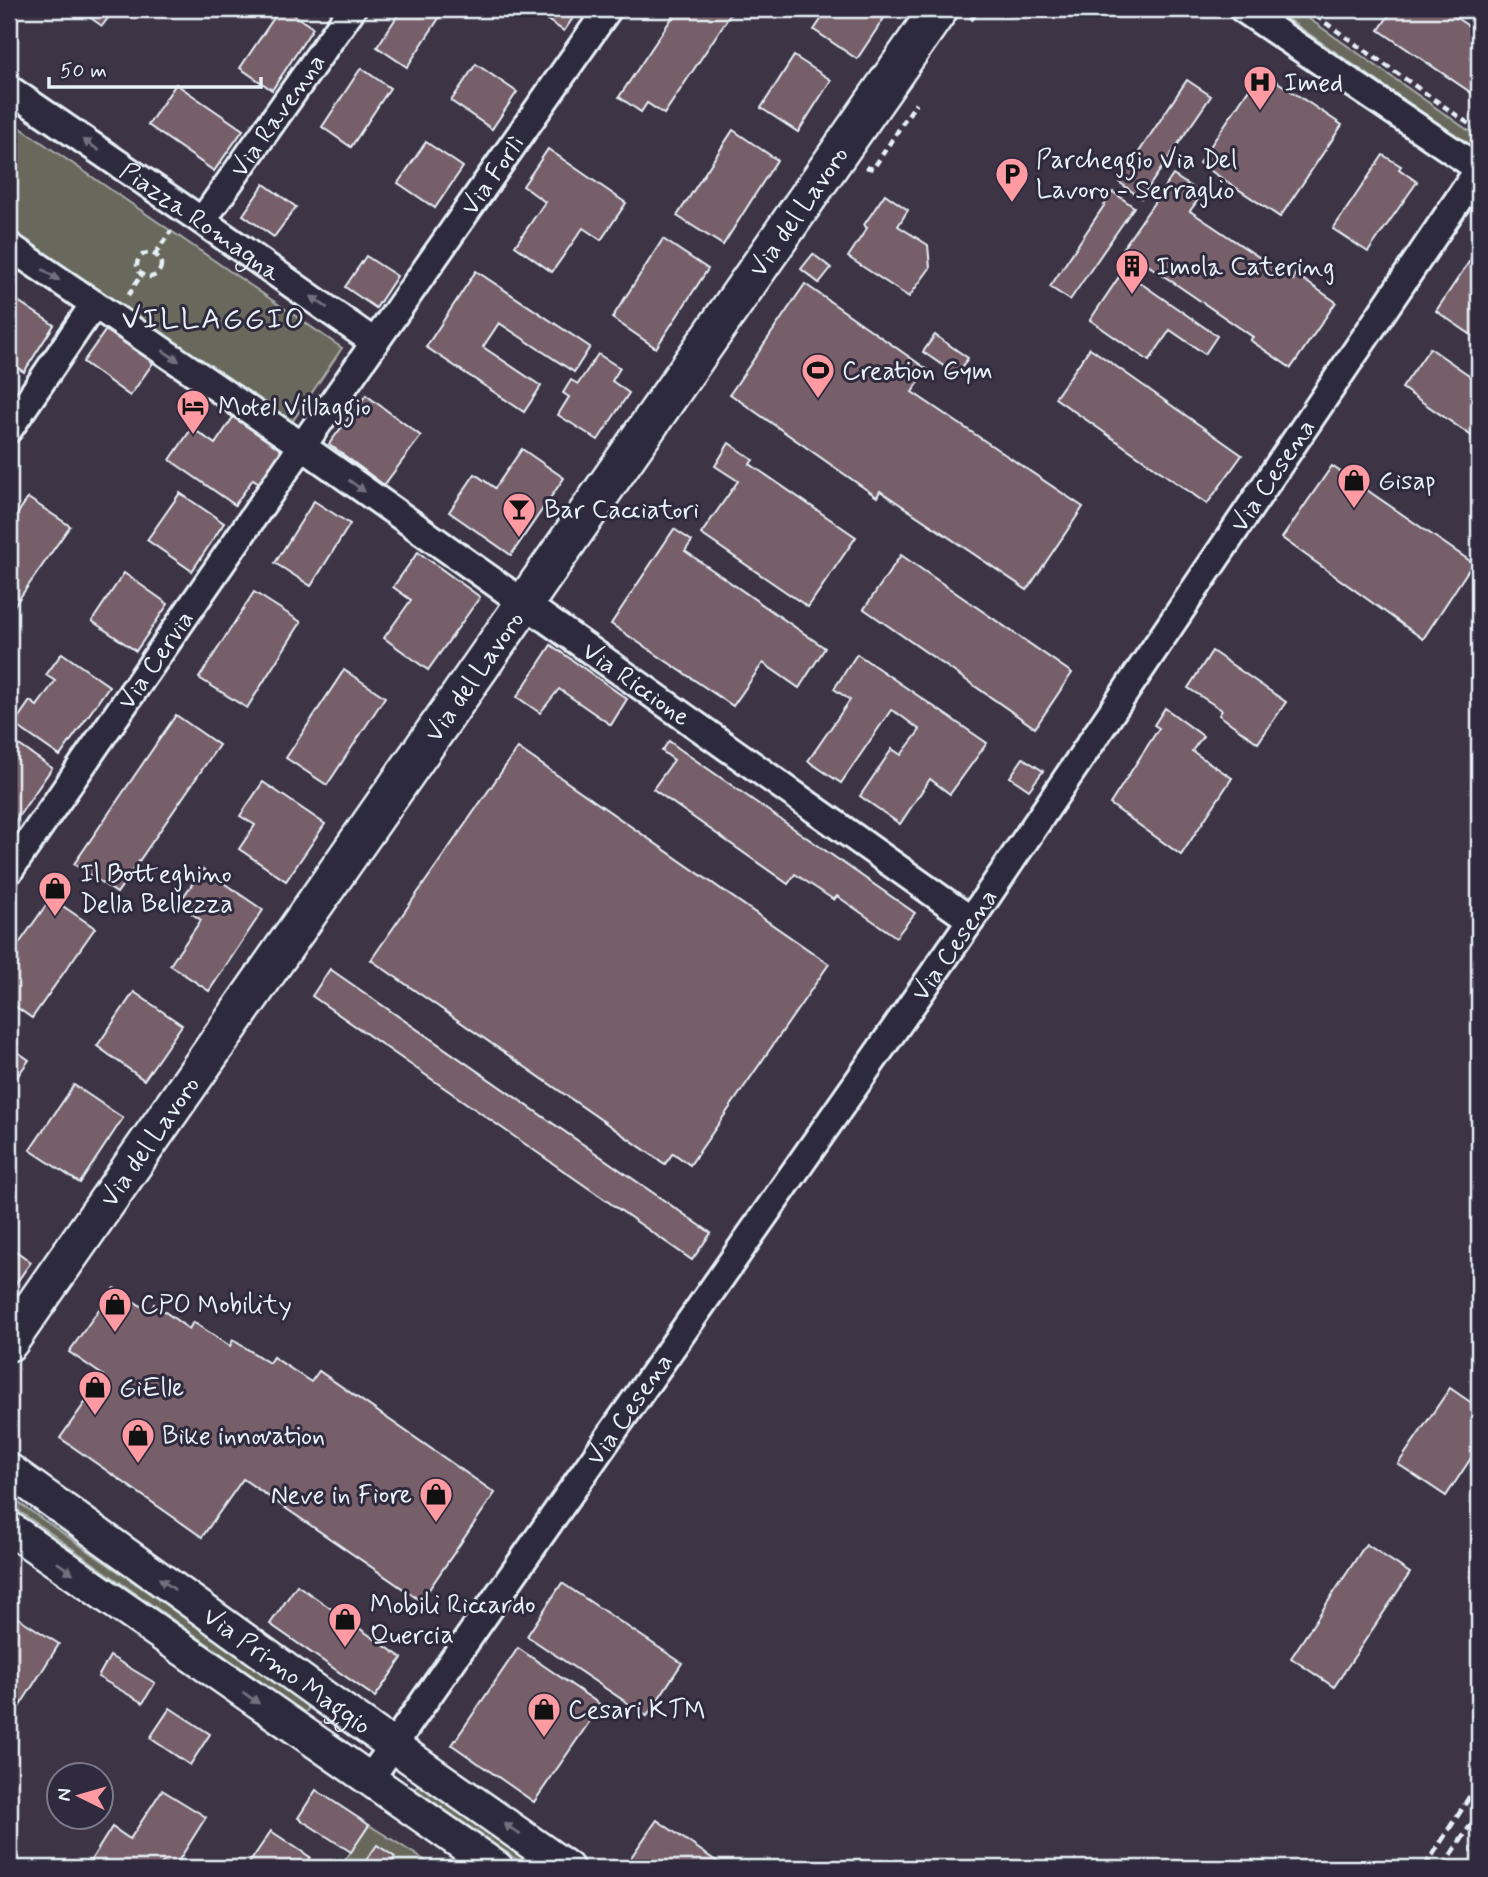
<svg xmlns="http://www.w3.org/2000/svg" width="1488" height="1877" font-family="Mynerve,sans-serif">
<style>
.green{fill:#68695b;stroke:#a8adaa;stroke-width:2}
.building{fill:#765e68;stroke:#e8f1f8;stroke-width:2}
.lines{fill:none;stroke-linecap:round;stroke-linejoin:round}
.minor-casing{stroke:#e8f1f8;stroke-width:32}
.tertiary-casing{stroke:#e8f1f8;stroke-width:37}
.secondary-casing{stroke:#e8f1f8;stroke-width:42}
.path{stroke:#e8f1f8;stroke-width:4.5;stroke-dasharray:7 5;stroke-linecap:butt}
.minor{stroke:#2f2a3d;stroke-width:26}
.tertiary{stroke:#2f2a3d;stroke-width:32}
.secondary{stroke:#2f2a3d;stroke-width:37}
.rail{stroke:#e8f1f8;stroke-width:5;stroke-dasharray:10 5;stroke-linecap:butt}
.oneway{fill:#70707e}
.labels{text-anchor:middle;stroke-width:6;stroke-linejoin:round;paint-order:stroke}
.poi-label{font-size:26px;fill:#e8f1f8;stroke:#2f2a3d;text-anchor:start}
.street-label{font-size:26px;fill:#e8f1f8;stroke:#2f2a3d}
.quarter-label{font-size:30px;letter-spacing:2px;fill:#e8f1f8;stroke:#2f2a3d}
</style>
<rect width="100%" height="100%" fill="#3d3446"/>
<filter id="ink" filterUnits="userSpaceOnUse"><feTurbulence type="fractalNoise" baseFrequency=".0143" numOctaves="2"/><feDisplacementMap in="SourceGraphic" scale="14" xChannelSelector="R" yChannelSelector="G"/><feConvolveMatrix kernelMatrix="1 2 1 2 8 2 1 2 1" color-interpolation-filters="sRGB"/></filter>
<g filter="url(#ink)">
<g class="green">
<polygon points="1273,9 1295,9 1479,138 1479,151"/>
<polygon points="9,120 342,348 290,425 9,232"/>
<polygon points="9,1496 311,1705 305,1713 9,1504"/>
<polygon points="419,1782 542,1868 529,1868 415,1789"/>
<polygon points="369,1825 437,1868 340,1868"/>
</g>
<g class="building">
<polygon points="78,9 115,9 102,26"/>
<polygon points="280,9 285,9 313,28 272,90 240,68"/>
<polygon points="402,9 445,9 407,67 377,47"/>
<polygon points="531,9 579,9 564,31"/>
<polygon points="678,9 734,9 664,114 647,103 641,112 619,97"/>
<polygon points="828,9 890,9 857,59 814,30"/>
<polygon points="1393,9 1443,9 1479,33 1479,98 1379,30"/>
<polygon points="794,56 831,80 798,132 761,108"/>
<polygon points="476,64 517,92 492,129 451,101"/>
<polygon points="361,68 390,88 351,147 322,127"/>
<polygon points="1261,71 1342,125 1280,217 1199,163"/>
<polygon points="1187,80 1211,96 1141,198 1119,182"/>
<polygon points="176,84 243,130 214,171 148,125"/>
<polygon points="733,130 777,160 723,245 677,216"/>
<polygon points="426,142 463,167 435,208 398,183"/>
<polygon points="548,149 626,203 601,240 583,228 552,272 515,246 545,202 523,186"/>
<polygon points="1383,155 1401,166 1399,169 1417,182 1368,252 1333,229"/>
<polygon points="1173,175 1202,194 1190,211 1293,280 1295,274 1336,302 1291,368 1250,340 1253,337 1123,248"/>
<polygon points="264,184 296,207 274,237 243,215"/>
<polygon points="1113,192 1134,207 1070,300 1050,287"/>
<polygon points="885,194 908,210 898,226 928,245 930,268 909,297 848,257 867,228 864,225"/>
<polygon points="663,239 708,269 656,348 612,318"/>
<polygon points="1479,247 1479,340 1436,311"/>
<polygon points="813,254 831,268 819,283 801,269"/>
<polygon points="366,256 397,276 376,308 345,287"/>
<polygon points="476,271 590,347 574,372 499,323 483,347 541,386 524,412 426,347"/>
<polygon points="1123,271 1217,336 1205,354 1170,330 1149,361 1090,320"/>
<polygon points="805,284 928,370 912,392 1083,507 1027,590 880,491 877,497 730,394"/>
<polygon points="9,295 54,325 24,372 9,362"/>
<polygon points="108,327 155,360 130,396 83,362"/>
<polygon points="935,335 968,358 957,375 923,352"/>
<polygon points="1090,348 1242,455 1207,504 1055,398"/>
<polygon points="1430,348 1479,382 1479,441 1402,388"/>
<polygon points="598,354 620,368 612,381 629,393 598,440 558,415 569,397 563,393 571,380 578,384"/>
<polygon points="366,395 421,436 384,485 329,444"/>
<polygon points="236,413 288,448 262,485 253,479 235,505 170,460 192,428 215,444"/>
<polygon points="729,443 753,460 750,464 856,537 808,607 701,534 738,481 715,466"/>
<polygon points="522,449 564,478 511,555 449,512 475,474 495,488"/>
<polygon points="1332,466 1473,563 1423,639 1282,538"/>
<polygon points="180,493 224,523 192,571 147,540"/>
<polygon points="28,498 70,526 9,613 9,526"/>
<polygon points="314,501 350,524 311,586 275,563"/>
<polygon points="674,529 692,541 685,551 825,648 799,688 763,663 733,706 611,624"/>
<polygon points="418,552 480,597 428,670 384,638 411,600 393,587"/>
<polygon points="901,555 1072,673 1035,728 864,609"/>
<polygon points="124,573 168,604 136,651 92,621"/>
<polygon points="254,592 301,622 247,708 199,678"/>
<polygon points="551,645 627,699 611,725 559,689 540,713 517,697"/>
<polygon points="1212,651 1286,702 1258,743 1219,715 1222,710 1188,688"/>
<polygon points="62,653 109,686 60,756 14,724 30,701 37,706 55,681 46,675"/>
<polygon points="857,654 987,743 950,794 930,779 900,824 860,796 892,749 901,755 920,730 900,715 891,710 841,783 808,761 850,700 834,689"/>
<polygon points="344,670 385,697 327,785 286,758"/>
<polygon points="1165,708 1203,736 1192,751 1232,778 1181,855 1110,804 1159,728 1154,725"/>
<polygon points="176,715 219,745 117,893 74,864"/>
<polygon points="9,738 52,768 9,830"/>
<polygon points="669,741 681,750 915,913 896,937 837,896 834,900 795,874 788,884 653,789 674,760 662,751"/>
<polygon points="518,748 829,964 690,1165 673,1153 665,1164 371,960"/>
<polygon points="1023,758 1043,771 1029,790 1010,777"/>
<polygon points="263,782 325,824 286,881 239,849 255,825 240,816"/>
<polygon points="203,869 263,910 209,991 170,965 201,920 178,904"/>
<polygon points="51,898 95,928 32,1018 9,1002 9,958"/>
<polygon points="330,969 711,1233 692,1260 312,996"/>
<polygon points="134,992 182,1025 144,1080 97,1046"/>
<polygon points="9,1046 29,1060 9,1088"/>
<polygon points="74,1085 123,1118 80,1183 30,1150"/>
<polygon points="9,1246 31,1262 9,1293"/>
<polygon points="114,1288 150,1312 154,1304 189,1329 193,1322 230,1346 233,1340 269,1363 273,1357 311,1382 319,1371 495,1493 421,1601 243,1479 202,1537 60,1438 104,1376 69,1352"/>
<polygon points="1450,1388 1479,1408 1479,1446 1446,1496 1398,1464"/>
<polygon points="1366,1544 1410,1573 1334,1687 1291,1658"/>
<polygon points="562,1583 682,1663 647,1716 527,1636"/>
<polygon points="297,1585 402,1658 375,1697 270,1624"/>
<polygon points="9,1612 59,1644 11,1720 9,1719"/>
<polygon points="518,1648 601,1705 534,1802 452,1745"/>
<polygon points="110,1656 155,1683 143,1703 98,1677"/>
<polygon points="170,1708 210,1734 190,1765 150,1738"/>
<polygon points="162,1790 206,1817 174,1868 163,1862 159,1868 86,1868 112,1827 130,1839"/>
<polygon points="316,1790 369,1825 351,1852 298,1818"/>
<polygon points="657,1820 726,1868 634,1868 627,1863"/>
<polygon points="271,1831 310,1857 303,1868 246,1868"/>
<polygon points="377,1845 395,1857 387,1868 374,1868 365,1862"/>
</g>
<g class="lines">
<defs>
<g id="minor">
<polyline points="1243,9 1479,169"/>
<path id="s1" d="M 9,89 L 202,221 L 374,342"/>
<path id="s2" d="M 202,221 L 352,9"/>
<path id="s3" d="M 9,246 L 302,446 L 971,920"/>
<polyline points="9,429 94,304"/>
<path id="s4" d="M 9,871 L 296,455 L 608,9"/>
<path id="s5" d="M 369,1780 L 971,920 L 1479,169"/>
</g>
<g id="tertiary">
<path id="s6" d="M 9,1470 L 327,1699 L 567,1868"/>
<polyline points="9,1528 497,1868"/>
</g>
<g id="secondary">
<path id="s7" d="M 9,1342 L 939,9"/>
</g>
</defs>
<use href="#minor" class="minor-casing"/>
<use href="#tertiary" class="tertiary-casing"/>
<use href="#secondary" class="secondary-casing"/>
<g class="path">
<polyline points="1306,9 1479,131"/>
<polyline points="1467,9 1479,17"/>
<polyline points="971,20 979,9"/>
<polyline points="866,167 873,169 916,103"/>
<circle cx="149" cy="265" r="12"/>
<polyline points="155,254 171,231"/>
<polyline points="128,295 142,274"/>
</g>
<use href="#minor" class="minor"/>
<use href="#tertiary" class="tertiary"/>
<use href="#secondary" class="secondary"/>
<g class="rail">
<polyline points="1424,1868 1479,1782"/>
<polyline points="1442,1868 1479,1813"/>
</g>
</g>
<defs><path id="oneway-solid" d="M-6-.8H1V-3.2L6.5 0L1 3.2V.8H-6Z" transform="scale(1.75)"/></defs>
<g class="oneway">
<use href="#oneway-solid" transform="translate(91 145) rotate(-146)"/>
<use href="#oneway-solid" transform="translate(51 275) rotate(34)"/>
<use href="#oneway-solid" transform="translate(319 302) rotate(-145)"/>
<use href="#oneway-solid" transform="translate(171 356) rotate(34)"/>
<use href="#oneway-solid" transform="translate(357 486) rotate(36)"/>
<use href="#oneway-solid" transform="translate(65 1568) rotate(35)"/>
<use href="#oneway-solid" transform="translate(167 1584) rotate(-144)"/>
<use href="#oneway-solid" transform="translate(251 1698) rotate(35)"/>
<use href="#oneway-solid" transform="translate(512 1829) rotate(-145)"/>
</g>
</g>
<defs>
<symbol id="hospital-pin" viewBox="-11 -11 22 30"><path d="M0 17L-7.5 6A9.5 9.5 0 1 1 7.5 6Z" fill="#ff9aa2" stroke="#2f2a3d"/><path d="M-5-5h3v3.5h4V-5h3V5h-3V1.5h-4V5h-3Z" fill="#111"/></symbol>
<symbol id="parking-pin" viewBox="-11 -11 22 30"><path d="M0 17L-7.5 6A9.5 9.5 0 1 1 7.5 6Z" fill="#ff9aa2" stroke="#2f2a3d"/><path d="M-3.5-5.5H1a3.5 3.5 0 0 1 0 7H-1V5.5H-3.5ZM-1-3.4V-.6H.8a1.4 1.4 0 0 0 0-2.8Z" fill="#111"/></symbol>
<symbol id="building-pin" viewBox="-11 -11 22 30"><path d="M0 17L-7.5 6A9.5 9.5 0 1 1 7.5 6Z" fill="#ff9aa2" stroke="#2f2a3d"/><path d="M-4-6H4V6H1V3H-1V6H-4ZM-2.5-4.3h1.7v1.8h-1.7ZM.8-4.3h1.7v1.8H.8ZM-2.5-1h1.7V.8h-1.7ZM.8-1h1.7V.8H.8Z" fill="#111"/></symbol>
<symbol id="stadium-pin" viewBox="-11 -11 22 30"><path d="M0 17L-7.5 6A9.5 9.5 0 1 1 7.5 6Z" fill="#ff9aa2" stroke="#2f2a3d"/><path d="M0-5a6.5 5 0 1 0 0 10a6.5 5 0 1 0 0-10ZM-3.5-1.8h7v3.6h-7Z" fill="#111"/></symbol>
<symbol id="hotel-pin" viewBox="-11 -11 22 30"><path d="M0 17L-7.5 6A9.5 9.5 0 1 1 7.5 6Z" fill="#ff9aa2" stroke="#2f2a3d"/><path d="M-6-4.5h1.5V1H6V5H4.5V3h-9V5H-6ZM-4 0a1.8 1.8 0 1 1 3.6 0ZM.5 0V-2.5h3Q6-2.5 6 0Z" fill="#111"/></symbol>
<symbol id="shop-pin" viewBox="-11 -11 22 30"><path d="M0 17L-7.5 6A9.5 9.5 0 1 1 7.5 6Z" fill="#ff9aa2" stroke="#2f2a3d"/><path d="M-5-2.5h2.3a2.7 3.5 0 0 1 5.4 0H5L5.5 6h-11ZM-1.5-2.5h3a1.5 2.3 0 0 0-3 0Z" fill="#111"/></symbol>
<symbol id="bar-pin" viewBox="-11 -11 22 30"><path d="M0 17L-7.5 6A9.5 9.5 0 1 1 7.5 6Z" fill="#ff9aa2" stroke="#2f2a3d"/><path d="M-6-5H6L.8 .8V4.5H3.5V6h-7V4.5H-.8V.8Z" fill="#111"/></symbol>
</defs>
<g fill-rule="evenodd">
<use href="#hospital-pin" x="1241" y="63" width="38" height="52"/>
<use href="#parking-pin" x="993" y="155" width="38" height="52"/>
<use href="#building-pin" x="1113" y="247" width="38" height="52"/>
<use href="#stadium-pin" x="799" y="351" width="38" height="52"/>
<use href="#hotel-pin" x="174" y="387" width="38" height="52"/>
<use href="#shop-pin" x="1335" y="461" width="38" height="52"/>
<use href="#bar-pin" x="500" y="490" width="38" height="52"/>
<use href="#shop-pin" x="36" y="869" width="38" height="52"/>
<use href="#shop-pin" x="96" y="1285" width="38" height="52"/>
<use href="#shop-pin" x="76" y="1368" width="38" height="52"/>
<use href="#shop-pin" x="119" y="1416" width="38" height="52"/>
<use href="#shop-pin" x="417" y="1475" width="38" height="52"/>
<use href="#shop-pin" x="326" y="1600" width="38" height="52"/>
<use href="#shop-pin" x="525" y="1690" width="38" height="52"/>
</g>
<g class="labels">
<g class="poi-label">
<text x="1284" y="91">Imed</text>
<text x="1036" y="168">Parcheggio Via Del<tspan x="1036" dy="30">Lavoro - Serraglio</tspan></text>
<text x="1156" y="275">Imola Catering</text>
<text x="842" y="379">Creation Gym</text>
<text x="218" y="415">Motel Villaggio</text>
<text x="1378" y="489">Gisap</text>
<text x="544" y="518">Bar Cacciatori</text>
<text x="80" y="882">Il Botteghino<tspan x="80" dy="30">Della Bellezza</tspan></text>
<text x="140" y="1313">CPO Mobility</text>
<text x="119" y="1396">GiElle</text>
<text x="162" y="1444">Bike innovation</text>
<text x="412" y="1503" text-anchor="end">Neve in Fiore</text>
<text x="370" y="1613">Mobili Riccardo<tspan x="370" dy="30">Quercia</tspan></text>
<text x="568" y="1718">Cesari KTM</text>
</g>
<g class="street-label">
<text dy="9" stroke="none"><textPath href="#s2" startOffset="130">Via Ravenna</textPath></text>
<text dy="9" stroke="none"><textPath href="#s4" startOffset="847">Via Forlì</textPath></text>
<text dy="9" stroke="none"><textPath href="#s7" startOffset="1379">Via del Lavoro</textPath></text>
<text dy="9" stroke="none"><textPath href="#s1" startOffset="233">Piazza Romagna</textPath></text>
<text dy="9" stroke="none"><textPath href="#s5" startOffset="1587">Via Cesena</textPath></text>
<text dy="9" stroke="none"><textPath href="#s4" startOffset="257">Via Cervia</textPath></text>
<text dy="9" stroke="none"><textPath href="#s7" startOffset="812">Via del Lavoro</textPath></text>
<text dy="9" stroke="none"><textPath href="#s3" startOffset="765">Via Riccione</textPath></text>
<text dy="9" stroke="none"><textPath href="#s5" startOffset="1020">Via Cesena</textPath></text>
<text dy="9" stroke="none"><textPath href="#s7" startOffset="245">Via del Lavoro</textPath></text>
<text dy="9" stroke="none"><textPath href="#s5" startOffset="453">Via Cesena</textPath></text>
<text dy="9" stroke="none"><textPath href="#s6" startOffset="343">Via Primo Maggio</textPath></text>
</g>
<g class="quarter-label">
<text x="214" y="328">VILLAGGIO</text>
</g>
</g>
<rect width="1488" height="1877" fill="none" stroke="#2f2a3d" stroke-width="35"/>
<rect x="18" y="18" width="1453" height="1842" fill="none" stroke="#e8f1f8" stroke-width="2.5" filter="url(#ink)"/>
<g transform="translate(80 1796) rotate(275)"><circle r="33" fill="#2f2a3d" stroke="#797a88" stroke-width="2"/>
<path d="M0-5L12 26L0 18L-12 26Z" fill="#ff9aa2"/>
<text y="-10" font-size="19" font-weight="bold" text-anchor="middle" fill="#e8f1f8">N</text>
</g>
<path d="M49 77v10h212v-10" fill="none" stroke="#e8f1f8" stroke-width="3.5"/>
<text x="60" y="77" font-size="21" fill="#e8f1f8" stroke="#2f2a3d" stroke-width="5" paint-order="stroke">50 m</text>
</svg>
